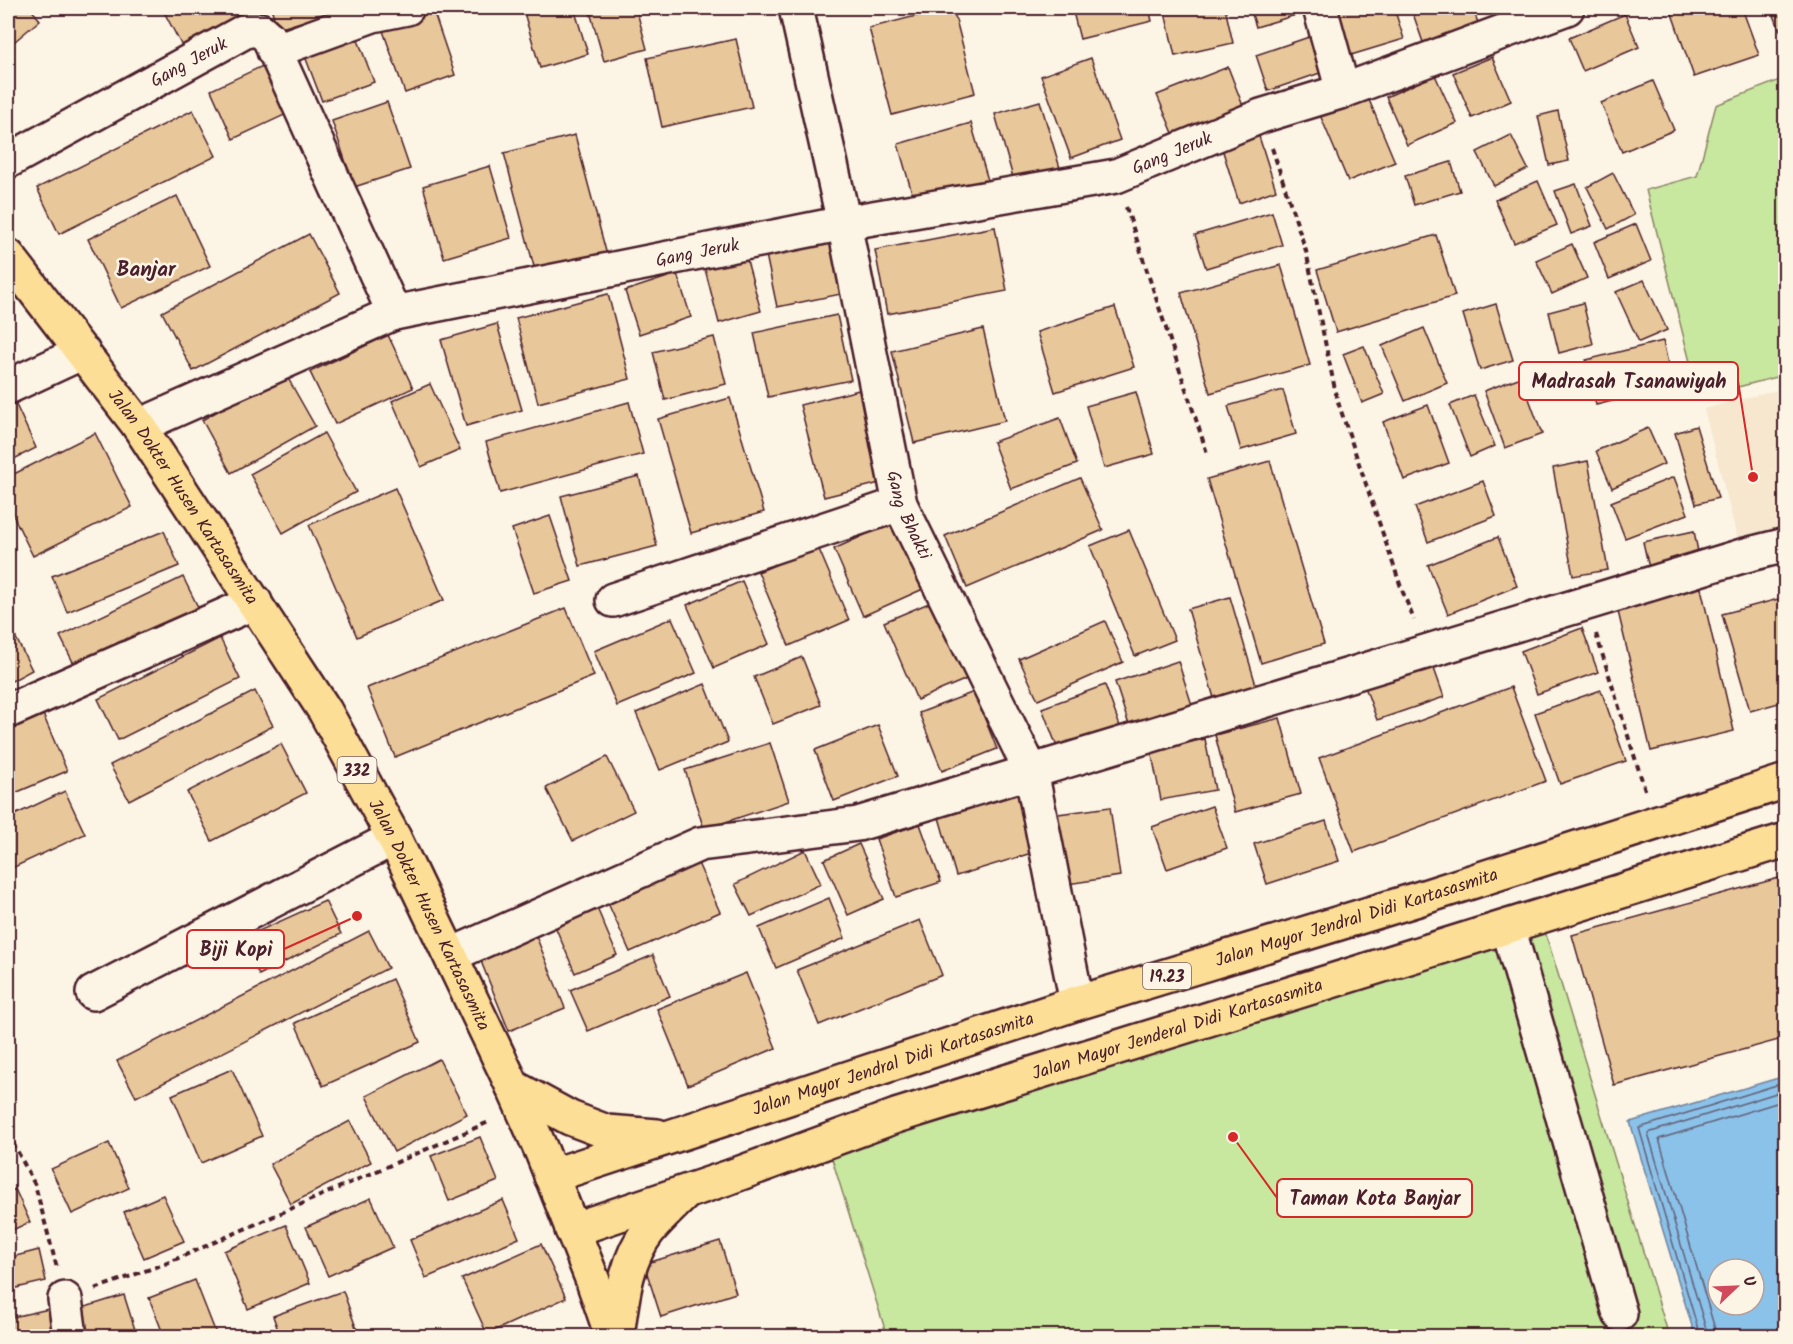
<svg xmlns="http://www.w3.org/2000/svg" width="1793" height="1344" font-family="Kalam,sans-serif">
<style>
.built{fill:#f6e7ce}
.green{fill:#c8e79f;stroke:#898365;stroke-width:1.5}
.water{fill:#8ac2e9;stroke:#70819d;stroke-width:1.5;fill-rule:evenodd}
.lines{fill:none;stroke-linecap:round;stroke-linejoin:round}
.shore{stroke:#646077;stroke-width:1.5}
.building{fill:#e8c79a;stroke:#4a1f2b;stroke-width:1.5}
.minor-casing{stroke:#4a1f2b;stroke-width:38}
.major-casing{stroke:#4a1f2b;stroke-width:38}
.path{stroke:#4a1f2b;stroke-width:4;stroke-dasharray:6 4.5;stroke-linecap:butt}
.minor{stroke:#fcf5e5;stroke-width:33}
.major{stroke:#fcde96;stroke-width:33}
.labels{text-anchor:middle;stroke-width:5;stroke-linejoin:round;paint-order:stroke}
.shield{fill:#fcf5e5;stroke:#7f5f63;stroke-width:1.5}
.shield-label{font-size:16px;font-weight:bold;fill:#4a1f2b}
.street-label{font-size:18px;fill:#4a1f2b;stroke:#fcf5e5}
.quarter-label{font-size:21px;font-weight:bold;fill:#4a1f2b;stroke:#fcf5e5}
.leader{fill:none;stroke:#d62828;stroke-width:2}
.callout-dot{fill:#d62828;stroke:#fcf5e5;stroke-width:2}
.callout{fill:#fcf5e5;stroke:#d62828;stroke-width:2}
.callout-label{font-size:20px;text-anchor:middle;font-weight:bold;fill:#4a1f2b}
</style>
<rect width="100%" height="100%" fill="#fcf5e5"/>
<filter id="ink" filterUnits="userSpaceOnUse"><feTurbulence type="fractalNoise" baseFrequency=".0167" numOctaves="2"/><feDisplacementMap in="SourceGraphic" scale="12" xChannelSelector="R" yChannelSelector="G"/><feConvolveMatrix kernelMatrix="1 2 1 2 8 2 1 2 1" color-interpolation-filters="sRGB"/></filter>
<g filter="url(#ink)">
<polygon class="built" points="1785,388 1785,545 1742,556 1704,409"/>
<g class="green">
<polygon points="1785,78 1785,375 1699,397 1646,190 1697,176 1716,105"/>
<polygon points="1544,928 1669,1336 887,1336 828,1146"/>
</g>
<path class="water" d="M 1785,1076 L 1785,1336 L 1695,1336 L 1630,1122 ZM 1718,1269 L 1754,1269 L 1754,1305 L 1718,1305 Z"/>
<g class="lines">
<g class="shore">
<polyline points="1700,1336 1639,1128 1786,1082"/>
<polyline points="1708,1336 1648,1133 1786,1090"/>
<polyline points="1717,1336 1659,1139 1786,1100"/>
</g>
</g>
<g class="building">
<polygon points="8,8 30,8 40,20 8,47"/>
<polygon points="162,8 250,8 254,14 184,50"/>
<polygon points="271,8 347,8 278,29"/>
<polygon points="527,8 574,8 588,54 540,68 523,9"/>
<polygon points="589,8 636,8 647,49 604,61"/>
<polygon points="947,8 953,8 975,93 892,115 869,28"/>
<polygon points="1072,8 1149,8 1152,21 1080,39"/>
<polygon points="1164,8 1225,8 1233,43 1175,56"/>
<polygon points="1250,8 1305,8 1306,12 1256,27"/>
<polygon points="1336,8 1394,8 1404,39 1351,55"/>
<polygon points="1411,8 1473,8 1479,26 1424,45"/>
<polygon points="1670,8 1742,8 1759,55 1694,77"/>
<polygon points="1771,8 1786,8 1786,28 1780,30"/>
<polygon points="433,10 455,75 405,93 382,28"/>
<polygon points="1625,14 1639,47 1583,71 1569,38"/>
<polygon points="355,32 374,82 322,101 303,51"/>
<polygon points="1309,37 1320,73 1268,91 1256,55"/>
<polygon points="736,39 752,107 662,127 647,58"/>
<polygon points="1492,57 1511,101 1472,118 1453,73"/>
<polygon points="1091,58 1120,140 1071,158 1041,76"/>
<polygon points="269,63 291,112 233,139 211,90"/>
<polygon points="1228,67 1243,106 1173,133 1157,95"/>
<polygon points="1435,75 1457,123 1407,145 1386,97"/>
<polygon points="1653,81 1674,130 1622,152 1601,103"/>
<polygon points="1367,95 1395,162 1348,181 1320,115"/>
<polygon points="1040,101 1060,168 1014,181 995,114"/>
<polygon points="387,102 410,169 354,187 332,121"/>
<polygon points="193,110 216,156 59,234 37,188"/>
<polygon points="1558,111 1569,161 1549,165 1538,116"/>
<polygon points="971,123 990,187 916,207 898,144"/>
<polygon points="1257,130 1276,190 1239,203 1220,142"/>
<polygon points="575,135 608,259 537,278 504,153"/>
<polygon points="1511,135 1528,169 1494,186 1477,152"/>
<polygon points="1451,162 1460,191 1414,205 1405,176"/>
<polygon points="490,166 511,238 444,258 423,186"/>
<polygon points="1613,173 1634,215 1608,229 1587,187"/>
<polygon points="1538,181 1557,225 1514,243 1495,200"/>
<polygon points="1576,184 1592,226 1571,234 1555,191"/>
<polygon points="177,196 210,266 121,308 88,239"/>
<polygon points="1272,212 1282,245 1206,268 1195,235"/>
<polygon points="1636,224 1651,261 1609,279 1594,242"/>
<polygon points="995,227 1007,291 887,314 875,250"/>
<polygon points="309,234 340,293 193,371 162,312"/>
<polygon points="1436,235 1455,296 1336,332 1317,270"/>
<polygon points="829,238 841,294 777,307 765,250"/>
<polygon points="1572,244 1587,278 1552,294 1536,260"/>
<polygon points="746,257 761,311 719,323 705,269"/>
<polygon points="1281,265 1310,365 1210,393 1181,293"/>
<polygon points="677,274 691,317 639,334 625,291"/>
<polygon points="1644,280 1667,330 1639,342 1616,292"/>
<polygon points="608,294 630,379 538,403 516,318"/>
<polygon points="1583,303 1593,344 1559,353 1549,312"/>
<polygon points="1496,304 1513,360 1480,370 1463,314"/>
<polygon points="1115,307 1134,367 1055,392 1037,332"/>
<polygon points="837,315 851,380 768,397 754,333"/>
<polygon points="497,324 522,410 466,426 441,340"/>
<polygon points="1424,328 1447,383 1405,401 1382,346"/>
<polygon points="983,329 1005,421 914,443 892,351"/>
<polygon points="388,335 413,388 335,424 310,372"/>
<polygon points="714,337 726,384 665,400 653,352"/>
<polygon points="1663,341 1673,386 1596,405 1586,360"/>
<polygon points="1364,346 1384,394 1362,403 1343,354"/>
<polygon points="285,373 315,426 231,473 202,420"/>
<polygon points="1521,377 1542,434 1505,448 1484,391"/>
<polygon points="430,384 460,450 421,467 392,401"/>
<polygon points="859,390 884,482 824,497 800,405"/>
<polygon points="1283,390 1296,434 1241,450 1228,406"/>
<polygon points="1136,392 1154,454 1104,468 1086,406"/>
<polygon points="11,394 36,448 8,462 8,395"/>
<polygon points="1474,395 1495,446 1470,457 1450,405"/>
<polygon points="730,398 764,512 691,533 658,419"/>
<polygon points="629,402 643,454 500,493 486,442"/>
<polygon points="1428,405 1449,463 1404,480 1383,422"/>
<polygon points="1060,418 1077,464 1011,489 993,442"/>
<polygon points="1696,426 1718,498 1696,504 1675,433"/>
<polygon points="1648,428 1664,464 1612,488 1596,451"/>
<polygon points="95,433 132,507 33,556 8,505 8,477"/>
<polygon points="324,433 356,492 283,533 250,474"/>
<polygon points="1270,461 1324,644 1261,663 1207,479"/>
<polygon points="1588,461 1608,570 1573,576 1553,468"/>
<polygon points="639,476 657,546 580,566 561,496"/>
<polygon points="1674,477 1688,514 1625,538 1611,502"/>
<polygon points="1080,478 1103,530 967,588 945,536"/>
<polygon points="1483,481 1496,516 1428,542 1415,507"/>
<polygon points="395,488 444,600 357,637 309,525"/>
<polygon points="550,516 572,581 534,593 512,529"/>
<polygon points="893,522 923,589 863,616 834,549"/>
<polygon points="1129,530 1175,640 1135,656 1090,546"/>
<polygon points="164,531 179,566 67,612 52,576"/>
<polygon points="1694,531 1699,557 1649,568 1643,542"/>
<polygon points="1498,537 1517,586 1448,614 1428,565"/>
<polygon points="818,547 849,620 789,646 758,572"/>
<polygon points="183,577 206,623 83,682 60,636"/>
<polygon points="742,581 769,644 714,668 687,605"/>
<polygon points="1701,588 1734,731 1651,751 1617,607"/>
<polygon points="1230,597 1256,685 1214,698 1188,609"/>
<polygon points="1786,597 1786,701 1750,711 1722,614"/>
<polygon points="936,600 969,678 917,700 884,622"/>
<polygon points="566,608 594,676 395,757 367,688"/>
<polygon points="672,618 696,673 617,706 594,651"/>
<polygon points="1105,621 1123,662 1038,700 1019,659"/>
<polygon points="8,622 32,670 8,683"/>
<polygon points="1582,628 1598,672 1537,694 1521,651"/>
<polygon points="220,638 240,679 118,740 98,699"/>
<polygon points="802,657 821,705 773,724 754,677"/>
<polygon points="1431,660 1444,697 1377,720 1364,684"/>
<polygon points="1178,661 1192,705 1129,725 1115,682"/>
<polygon points="705,684 728,742 660,770 636,713"/>
<polygon points="1105,685 1121,729 1059,752 1042,708"/>
<polygon points="1511,687 1546,781 1354,852 1319,758"/>
<polygon points="1601,690 1626,761 1560,784 1535,713"/>
<polygon points="255,691 273,726 129,800 110,765"/>
<polygon points="974,692 997,749 942,771 919,713"/>
<polygon points="42,712 67,771 8,796 8,727"/>
<polygon points="1280,718 1301,794 1235,812 1215,735"/>
<polygon points="878,725 898,776 834,801 815,750"/>
<polygon points="1205,739 1215,790 1161,800 1151,750"/>
<polygon points="770,743 789,801 704,829 685,770"/>
<polygon points="281,744 306,793 212,841 187,792"/>
<polygon points="607,757 634,811 573,841 546,788"/>
<polygon points="65,791 85,834 10,869 8,863 8,818"/>
<polygon points="1016,791 1035,852 956,876 938,814"/>
<polygon points="1212,806 1227,848 1167,869 1152,827"/>
<polygon points="1110,807 1120,876 1061,885 1051,815"/>
<polygon points="1326,821 1339,861 1267,884 1254,844"/>
<polygon points="920,824 941,882 896,897 876,839"/>
<polygon points="859,844 884,899 848,915 824,860"/>
<polygon points="805,850 821,884 751,916 735,884"/>
<polygon points="697,861 720,912 630,952 607,901"/>
<polygon points="1786,876 1786,1038 1614,1085 1572,935"/>
<polygon points="829,898 845,938 776,968 759,928"/>
<polygon points="325,901 341,934 259,975 241,939"/>
<polygon points="594,901 617,955 575,973 552,919"/>
<polygon points="920,920 942,975 819,1025 797,970"/>
<polygon points="369,931 388,968 136,1097 117,1061"/>
<polygon points="536,936 565,1008 509,1031 480,959"/>
<polygon points="653,955 670,996 588,1031 570,990"/>
<polygon points="746,973 776,1048 688,1085 657,1009"/>
<polygon points="392,979 420,1042 323,1086 295,1023"/>
<polygon points="439,1059 467,1114 394,1152 366,1096"/>
<polygon points="232,1069 262,1136 201,1163 172,1095"/>
<polygon points="350,1121 371,1162 291,1204 270,1164"/>
<polygon points="480,1137 498,1181 449,1201 431,1156"/>
<polygon points="109,1143 129,1188 72,1214 51,1169"/>
<polygon points="15,1189 30,1222 8,1232 8,1193"/>
<polygon points="163,1195 184,1241 144,1258 124,1212"/>
<polygon points="371,1198 393,1247 328,1276 306,1227"/>
<polygon points="503,1200 519,1238 426,1278 410,1240"/>
<polygon points="286,1225 310,1283 248,1309 224,1251"/>
<polygon points="720,1241 736,1293 661,1317 644,1264"/>
<polygon points="541,1244 566,1298 487,1334 462,1279"/>
<polygon points="39,1250 46,1281 8,1290 8,1258"/>
<polygon points="195,1280 217,1336 164,1336 149,1298"/>
<polygon points="343,1291 359,1336 280,1336 273,1316"/>
<polygon points="124,1295 137,1336 88,1336 79,1309"/>
<polygon points="49,1309 55,1336 8,1336 8,1318"/>
</g>
<g class="lines">
<defs>
<g id="minor">
<path id="s1" d="M 796,8 L 844,223 L 900,504 L 1031,771 L 1077,1003"/>
<polyline points="1320,8 1343,91"/>
<polyline points="274,51 373,15 407,8"/>
<path id="s2" d="M 8,161 L 247,30 L 260,30 L 269,38 L 394,313 L 844,223 L 1116,176 L 1261,116 L 1343,91 L 1567,8"/>
<polyline points="8,387 83,352"/>
<polyline points="139,426 394,313"/>
<polyline points="613,600 900,504"/>
<polyline points="8,711 255,602"/>
<polyline points="1508,927 1620,1314"/>
<polyline points="451,955 700,844 858,824 1742,556 1786,545"/>
<polyline points="93,993 394,838"/>
<polyline points="65,1299 70,1336"/>
</g>
<g id="major">
<path id="s3" d="M 8,256 L 139,426 L 325,711 L 394,838 L 513,1087 L 542,1152 L 593,1281 L 612,1336"/>
<polyline points="513,1087 570,1118 607,1132 657,1136"/>
<path id="s4" d="M 551,1176 L 1077,1003 L 1418,899 L 1786,781"/>
<path id="s5" d="M 572,1230 L 727,1178 L 896,1116 L 1786,840"/>
<path d="M 617,1336 C 622,1301 625,1260 649,1230 C 660,1217 673,1205 685,1193"/>
</g>
</defs>
<use href="#minor" class="minor-casing"/>
<use href="#major" class="major-casing"/>
<g class="path">
<polyline points="1272,148 1306,251 1337,399 1402,590 1414,620"/>
<polyline points="1126,207 1208,456"/>
<polyline points="1596,634 1646,793"/>
<polyline points="8,1133 35,1185 57,1268"/>
<polyline points="95,1289 167,1263 491,1121"/>
</g>
<use href="#minor" class="minor"/>
<use href="#major" class="major"/>
</g>
</g>
<g class="labels">
<g class="shield">
<rect x="337.5" y="757" width="39" height="26" rx="4.5"/>
<rect x="1143" y="963" width="48" height="26" rx="4.5"/>
</g>
<g class="shield-label">
<text x="357" y="776">332</text>
<text x="1167" y="982">19.23</text>
</g>
<g class="street-label">
<text dy="6" stroke="none"><textPath href="#s2" startOffset="206">Gang Jeruk</textPath></text>
<text dy="6" stroke="none"><textPath href="#s2" startOffset="1395">Gang Jeruk</textPath></text>
<text dy="6" stroke="none"><textPath href="#s2" startOffset="909">Gang Jeruk</textPath></text>
<text dy="6" stroke="none"><textPath href="#s3" startOffset="298">Jalan Dokter Husen Kartasasmita</textPath></text>
<text dy="6" stroke="none"><textPath href="#s1" startOffset="520">Gang Bhakti</textPath></text>
<text dy="6" stroke="none"><textPath href="#s3" startOffset="784">Jalan Dokter Husen Kartasasmita</textPath></text>
<text dy="6" stroke="none"><textPath href="#s4" startOffset="846">Jalan Mayor Jendral Didi Kartasasmita</textPath></text>
<text dy="6" stroke="none"><textPath href="#s5" startOffset="638">Jalan Mayor Jenderal Didi Kartasasmita</textPath></text>
<text dy="6" stroke="none"><textPath href="#s4" startOffset="360">Jalan Mayor Jendral Didi Kartasasmita</textPath></text>
</g>
<g class="quarter-label">
<text x="146" y="276">Banjar</text>
</g>
</g>
<path class="leader" d="M1753 477L1738 381M357 916L284 949M1233 1137L1277 1198"/>
<g class="callout-dot">
<circle cx="1753" cy="477" r="6"/>
<circle cx="357" cy="916" r="6"/>
<circle cx="1233" cy="1137" r="6"/>
</g>
<g class="callout">
<rect x="1519" y="362" width="219" height="38" rx="6"/>
<rect x="187" y="930" width="97" height="38" rx="6"/>
<rect x="1277" y="1179" width="195" height="38" rx="6"/>
</g>
<g class="callout-label">
<text x="1629" y="388">Madrasah Tsanawiyah</text>
<text x="236" y="956">Biji Kopi</text>
<text x="1375" y="1205">Taman Kota Banjar</text>
</g>
<rect width="1793" height="1344" fill="none" stroke="#fcf5e5" stroke-width="30"/>
<rect x="15" y="15" width="1763" height="1314" fill="none" stroke="#4a1f2b" stroke-width="2" filter="url(#ink)"/>
<g transform="translate(1736 1287) rotate(67)"><circle r="28" fill="#fcf5e5" stroke="#b59f9b" stroke-width="1.5"/>
<path d="M0-4.5L10 22L0 15L-10 22Z" fill="#d1495b"/>
<text y="-9" font-size="16" font-weight="bold" text-anchor="middle" fill="#4a1f2b">U</text>
</g>
</svg>
